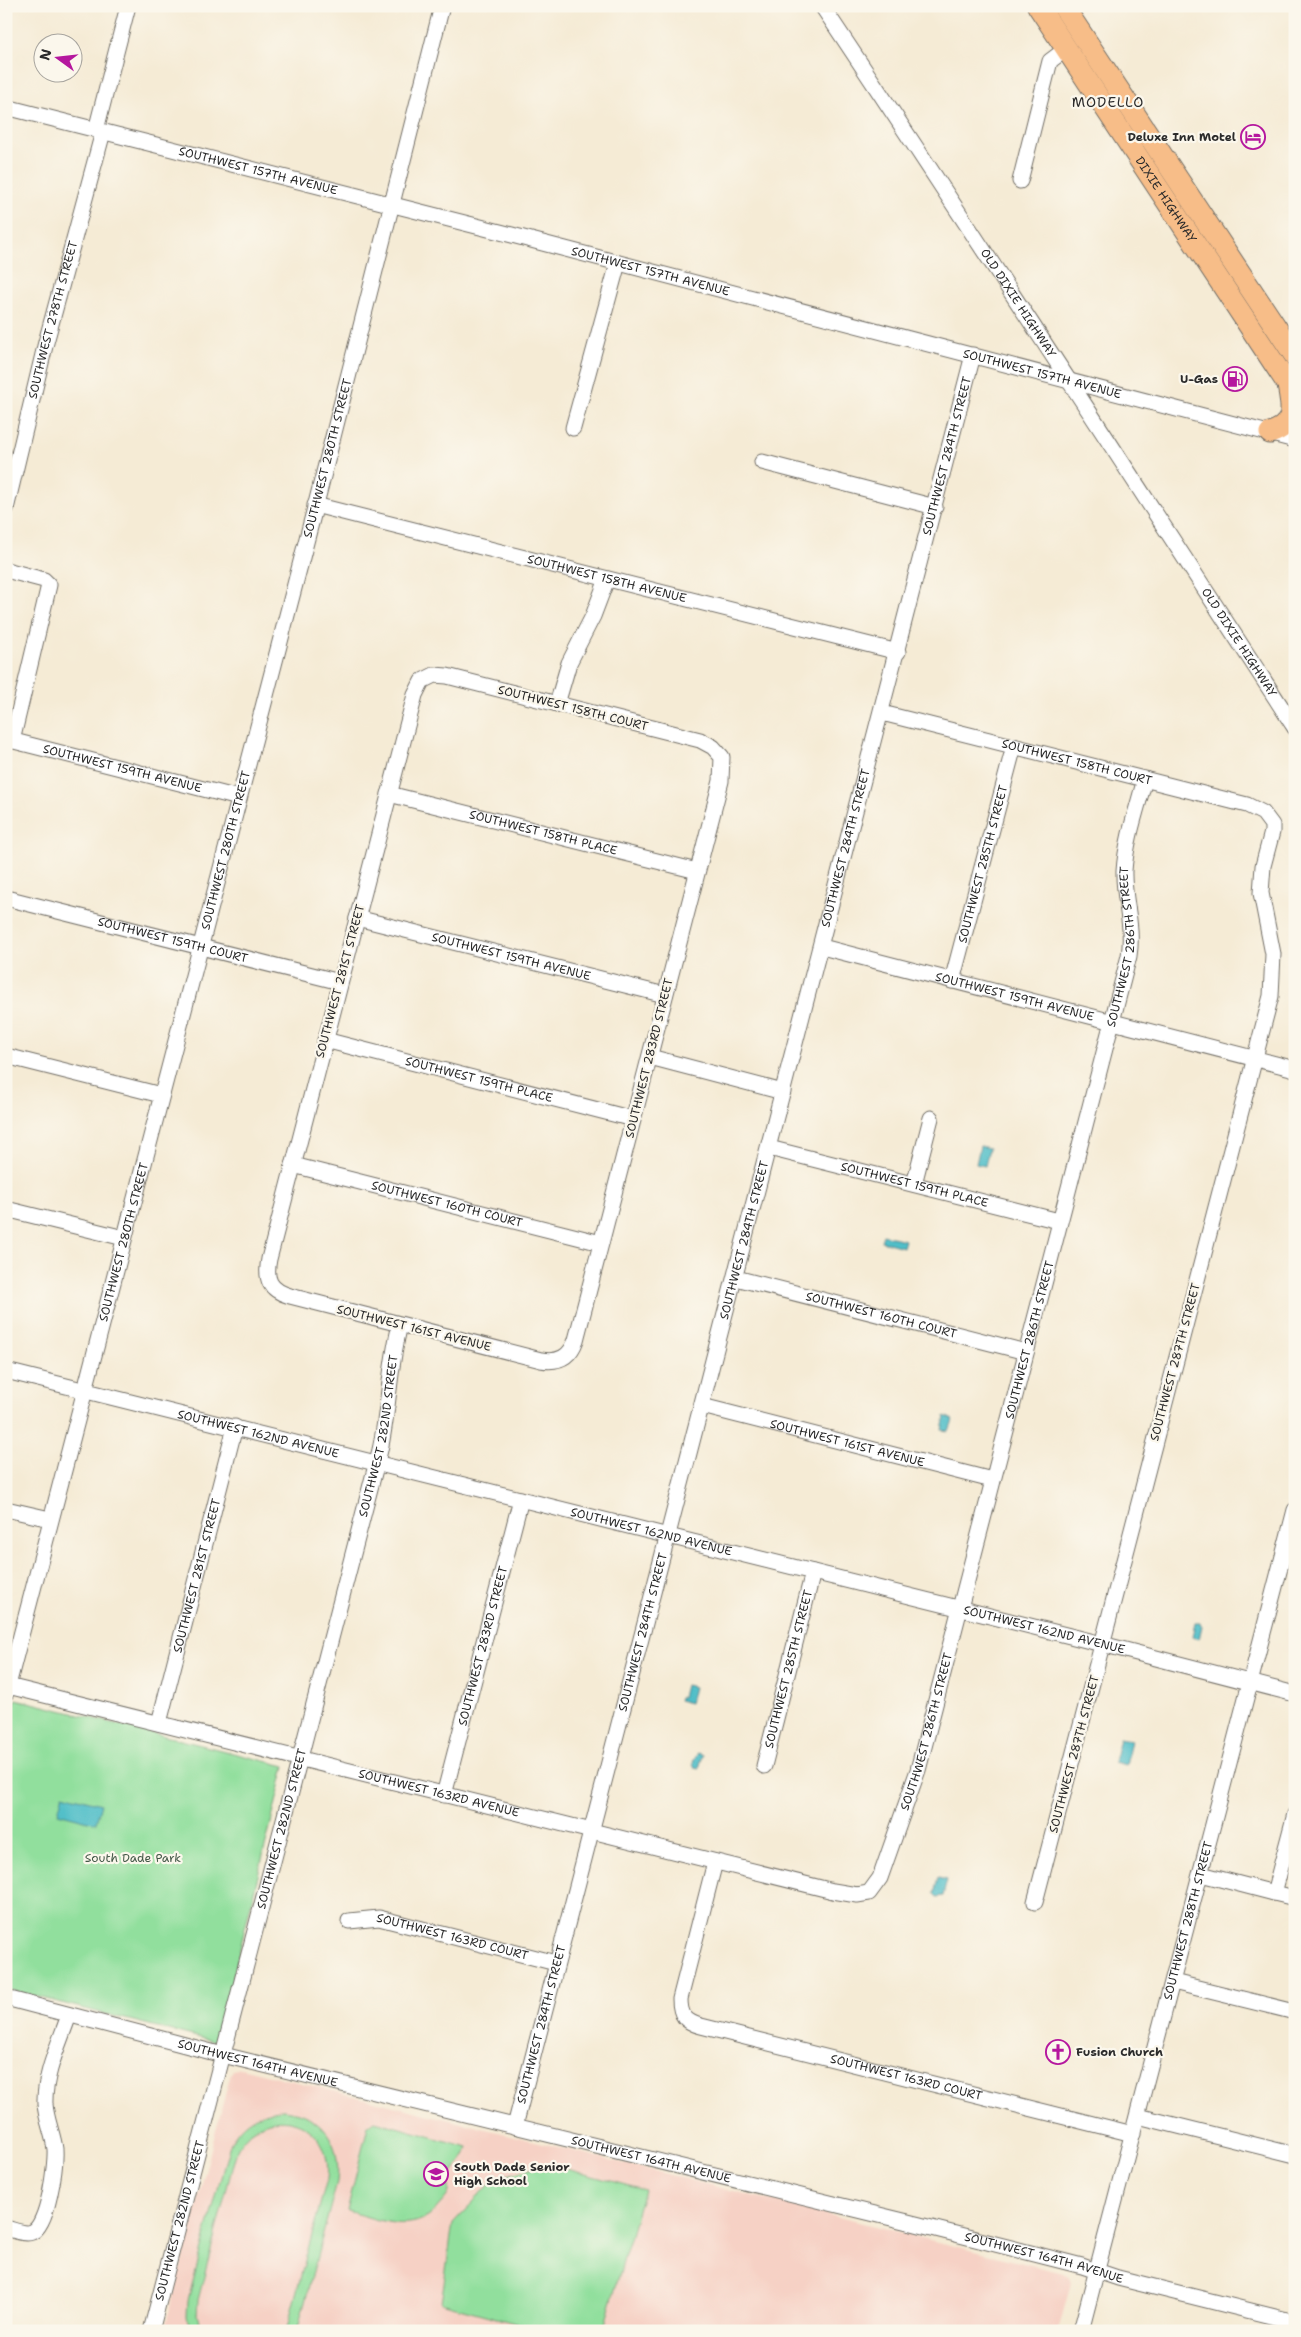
<svg xmlns="http://www.w3.org/2000/svg" width="1301" height="2337" font-family="'Shantell Sans',sans-serif">
<style>
.built{fill:#f6d1c5}
.green{fill:#91df9d;stroke:#5e8564}
.water{fill:#50bec8;stroke:#3e747a}
.lines{fill:none;stroke-linecap:round;stroke-linejoin:round}
.minor-casing{stroke:#726e66;stroke-width:17}
.highway-casing{stroke:#726e66;stroke-width:23}
.minor{stroke:#fff;stroke-width:15}
.highway{stroke:#f7bd88;stroke-width:21}
.labels{text-anchor:middle;stroke-width:4.5;stroke-linejoin:round;paint-order:stroke}
.poi-label{font-size:12px;font-weight:bold;fill:#2b2b2b;stroke:#fbf7ec;text-anchor:end}
.street-label{font-size:12px;fill:#2b2b2b;stroke:#fbf7ec}
.park-label{font-size:12px;fill:#445848;stroke:#fbf7ec}
.neighbourhood-label{font-size:14px;letter-spacing:1px;fill:#2b2b2b;stroke:#fbf7ec}
</style>
<rect width="100%" height="100%" fill="#fbf7ec"/>
<filter id="ink" filterUnits="userSpaceOnUse"><feTurbulence type="fractalNoise" baseFrequency=".02" numOctaves="2"/><feDisplacementMap in="SourceGraphic" scale="10" xChannelSelector="R" yChannelSelector="G"/><feConvolveMatrix kernelMatrix="1 2 1 2 8 2 1 2 1" color-interpolation-filters="sRGB"/></filter>
<filter id="wash" filterUnits="userSpaceOnUse"><feTurbulence type="fractalNoise" baseFrequency=".0096" numOctaves="4" result="noise"/><feDisplacementMap in="SourceGraphic" scale="20" xChannelSelector="R" yChannelSelector="G"/><feGaussianBlur stdDeviation="1.12" result="paint"/><feColorMatrix in="noise" values="0 0 0 0 0 0 0 0 0 0 0 0 0 0 0 0 0 1.4 0 .05"/><feComposite in="paint" operator="in"/></filter>
<g filter="url(#wash)">
<rect width="100%" height="100%" fill="#f5ebd5"/>
<polygon class="built" points="241,2068 1063,2273 1069,2277 1071,2283 1058,2331 164,2331 230,2076 233,2070"/>
<g class="green">
<polygon points="16,1699 285,1766 217,2042 6,1989 6,1737"/>
<path d="M 283,2110 C 323,2114 342,2143 337,2182 L 297,2331 L 286,2331 L 327,2179 C 335,2121 266,2097 237,2149 L 198,2300 L 197,2315 L 202,2331 L 190,2331 L 187,2316 L 188,2300 L 230,2144 C 241,2122 259,2111 283,2110 Z"/>
<path d="M 375,2121 L 468,2147 C 466,2160 453,2168 449,2181 C 448,2184 450,2188 449,2192 C 447,2198 441,2203 437,2208 C 414,2236 376,2219 347,2211 L 368,2126 Z"/>
<polygon points="548,2164 644,2190 603,2331 544,2331 441,2303 453,2223 496,2178"/>
</g>
<g class="water">
<polygon points="980,1146 989,1148 985,1166 976,1164"/>
<polygon points="883,1235 905,1240 903,1247 881,1241"/>
<polygon points="945,1416 953,1420 949,1431 942,1430"/>
<polygon points="1196,1623 1200,1623 1202,1626 1199,1639 1193,1636"/>
<polygon points="685,1685 694,1687 690,1703 678,1700 679,1697 682,1697"/>
<polygon points="1120,1738 1131,1740 1126,1765 1114,1762"/>
<polygon points="698,1753 703,1755 699,1768 694,1767 693,1762"/>
<polygon points="63,1794 101,1804 96,1823 58,1813"/>
<polygon points="938,1878 947,1880 943,1896 937,1897 934,1894"/>
</g>
</g>
<g filter="url(#ink)">
<g class="lines">
<defs>
<g id="minor">
<path id="s1" d="M 822,6 C 982,245 1138,487 1295,728"/>
<path id="s2" d="M 6,107 L 512,235 L 1295,440"/>
<polyline points="96,130 128,6"/>
<polyline points="1020,181 1050,61 1066,49"/>
<polyline points="573,428 618,263"/>
<polyline points="762,462 935,507"/>
<path id="s3" d="M 315,505 L 898,652"/>
<path id="s4" d="M 6,509 L 45,346 L 103,132"/>
<polyline points="6,570 44,580 49,585 12,741"/>
<path d="M 434,675 L 447,676 L 700,740 L 713,747 L 722,757 L 721,781 L 576,1340 C 570,1357 559,1363 541,1360 L 290,1296 C 269,1290 265,1279 269,1259 L 415,695 L 422,681 Z"/>
<polyline points="557,704 569,663 593,616 607,579"/>
<path id="s5" d="M 882,713 L 1247,805 L 1263,813 L 1272,825 L 1272,832 L 1263,866 L 1261,893 L 1273,954 L 1271,996 L 1035,1902"/>
<path id="s6" d="M 6,739 L 239,798"/>
<path id="s7" d="M 389,794 L 697,871"/>
<path id="s8" d="M 6,898 L 340,982"/>
<path id="s9" d="M 357,918 L 665,995"/>
<path id="s10" d="M 822,947 L 1295,1069"/>
<path id="s11" d="M 952,981 L 1014,746"/>
<path id="s12" d="M 325,1040 L 633,1119"/>
<polyline points="6,1056 161,1095"/>
<polyline points="650,1057 783,1092"/>
<path id="s13" d="M 769,1148 L 1059,1221"/>
<path id="s14" d="M 293,1165 L 601,1243"/>
<polyline points="914,1184 931,1118"/>
<polyline points="6,1209 124,1238"/>
<path id="s15" d="M 736,1278 L 1026,1352"/>
<path id="s16" d="M 6,1371 L 1102,1644 L 1295,1694"/>
<path id="s17" d="M 702,1406 L 992,1480"/>
<polyline points="6,1509 50,1519"/>
<path id="s18" d="M 8,1686 L 833,1891 L 857,1895 L 869,1893 L 880,1878 L 918,1770 L 1129,956 C 1134,924 1123,900 1124,871 C 1126,840 1137,809 1145,779"/>
<path id="s19" d="M 6,1693 L 317,500 L 442,6"/>
<path id="s20" d="M 159,1723 L 235,1427"/>
<path id="s21" d="M 764,1766 L 813,1572"/>
<path id="s22" d="M 444,1795 L 521,1499"/>
<path id="s23" d="M 715,1862 L 680,1999 C 680,2015 685,2022 701,2026 L 1133,2134"/>
<polyline points="1201,1874 1274,1893 1295,1814"/>
<polyline points="1274,1893 1295,1898"/>
<path id="s24" d="M 349,1921 L 379,1918 L 556,1963"/>
<polyline points="1173,1982 1295,2012"/>
<path id="s25" d="M 6,1998 L 223,2055 L 916,2224 L 1082,2266 L 1118,2278 L 1295,2322"/>
<polyline points="1138,2116 1295,2155"/>
<path id="s26" d="M 515,2126 L 973,355"/>
<path d="M 6,2228 C 14,2230 25,2235 32,2232 C 48,2226 56,2165 55,2149 C 53,2134 46,2119 45,2104 C 44,2074 60,2042 69,2015"/>
<path id="s27" d="M 151,2331 L 380,1450 C 389,1409 389,1366 400,1325"/>
<path id="s28" d="M 1081,2331 L 1295,1510"/>
</g>
<g id="highway">
<path id="s29" d="M 1038,6 L 1295,395"/>
<polyline points="1063,6 1295,356"/>
<path d="M 1270,433 C 1297,424 1292,408 1288,385"/>
</g>
</defs>
<use href="#minor" class="minor-casing"/>
<use href="#highway" class="highway-casing"/>
<use href="#minor" class="minor"/>
<use href="#highway" class="highway"/>
</g>
</g>
<defs>
<symbol id="hotel-ring" viewBox="-11 -11 22 22"><circle r="9.5" fill="#fbf7ec" stroke="#b5179e" stroke-width="1.5"/><path d="M-6-4.5h1.5V1H6V5H4.5V3h-9V5H-6ZM-4 0a1.8 1.8 0 1 1 3.6 0ZM.5 0V-2.5h3Q6-2.5 6 0Z" fill="#b5179e"/></symbol>
<symbol id="fuel-ring" viewBox="-11 -11 22 22"><circle r="9.5" fill="#fbf7ec" stroke="#b5179e" stroke-width="1.5"/><path d="M-5.5-6h7V0h2V4h1.3V-2.5L3-4.5l.8-.8L6-3V5H2.5V1h-1V6h-7ZM-4.2-4.7v3.2H.2V-4.7Z" fill="#b5179e"/></symbol>
<symbol id="church-ring" viewBox="-11 -11 22 22"><circle r="9.5" fill="#fbf7ec" stroke="#b5179e" stroke-width="1.5"/><path d="M-1.2-6h2.4v3.5h3.3v2.4h-3.3V6h-2.4V-.1h-3.3v-2.4h3.3Z" fill="#b5179e"/></symbol>
<symbol id="school-ring" viewBox="-11 -11 22 22"><circle r="9.5" fill="#fbf7ec" stroke="#b5179e" stroke-width="1.5"/><path d="M0-5L7-2L0 1L-7-2ZM-4 1L0 2.5L4 1V4Q0 6-4 4Z" fill="#b5179e"/></symbol>
</defs>
<g fill-rule="evenodd">
<use href="#hotel-ring" x="1239" y="123" width="28" height="28"/>
<use href="#fuel-ring" x="1221" y="365" width="28" height="28"/>
<use href="#church-ring" x="1044" y="2038" width="28" height="28"/>
<use href="#school-ring" x="422" y="2160" width="28" height="28"/>
</g>
<g class="labels">
<g class="poi-label">
<text x="1236" y="141">Deluxe Inn Motel</text>
<text x="1218" y="383">U-Gas</text>
<text x="1076" y="2056" text-anchor="start">Fusion Church</text>
<text x="454" y="2171" text-anchor="start">South Dade Senior<tspan x="454" dy="14">High School</tspan></text>
</g>
<g class="street-label">
<text dy="4" stroke="none"><textPath href="#s2" startOffset="260">SOUTHWEST 157TH AVENUE</textPath></text>
<text dy="4" stroke="none"><textPath href="#s29" startOffset="232">DIXIE HIGHWAY</textPath></text>
<text dy="4" stroke="none"><textPath href="#s2" startOffset="665">SOUTHWEST 157TH AVENUE</textPath></text>
<text dy="4" stroke="none"><textPath href="#s1" startOffset="356">OLD DIXIE HIGHWAY</textPath></text>
<text dy="4" stroke="none"><textPath href="#s4" startOffset="195">SOUTHWEST 278TH STREET</textPath></text>
<text dy="4" stroke="none"><textPath href="#s2" startOffset="1070">SOUTHWEST 157TH AVENUE</textPath></text>
<text dy="4" stroke="none"><textPath href="#s26" startOffset="1725">SOUTHWEST 284TH STREET</textPath></text>
<text dy="4" stroke="none"><textPath href="#s19" startOffset="1276">SOUTHWEST 280TH STREET</textPath></text>
<text dy="4" stroke="none"><textPath href="#s3" startOffset="301">SOUTHWEST 158TH AVENUE</textPath></text>
<text dy="4" stroke="none"><textPath href="#s1" startOffset="761">OLD DIXIE HIGHWAY</textPath></text>
<text transform="translate(573 708) rotate(14)" y="4">SOUTHWEST 158TH COURT</text>
<text dy="4" stroke="none"><textPath href="#s5" startOffset="201">SOUTHWEST 158TH COURT</textPath></text>
<text dy="4" stroke="none"><textPath href="#s6" startOffset="120">SOUTHWEST 159TH AVENUE</textPath></text>
<text dy="4" stroke="none"><textPath href="#s7" startOffset="159">SOUTHWEST 158TH PLACE</textPath></text>
<text dy="4" stroke="none"><textPath href="#s26" startOffset="1320">SOUTHWEST 284TH STREET</textPath></text>
<text dy="4" stroke="none"><textPath href="#s19" startOffset="871">SOUTHWEST 280TH STREET</textPath></text>
<text dy="4" stroke="none"><textPath href="#s11" startOffset="121">SOUTHWEST 285TH STREET</textPath></text>
<text dy="4" stroke="none"><textPath href="#s8" startOffset="172">SOUTHWEST 159TH COURT</textPath></text>
<text dy="4" stroke="none"><textPath href="#s18" startOffset="1869">SOUTHWEST 286TH STREET</textPath></text>
<text dy="4" stroke="none"><textPath href="#s9" startOffset="159">SOUTHWEST 159TH AVENUE</textPath></text>
<text transform="translate(340 981) rotate(-75)" y="4">SOUTHWEST 281ST STREET</text>
<text dy="4" stroke="none"><textPath href="#s10" startOffset="199">SOUTHWEST 159TH AVENUE</textPath></text>
<text transform="translate(649 1058) rotate(-76)" y="4">SOUTHWEST 283RD STREET</text>
<text dy="4" stroke="none"><textPath href="#s12" startOffset="159">SOUTHWEST 159TH PLACE</textPath></text>
<text dy="4" stroke="none"><textPath href="#s13" startOffset="150">SOUTHWEST 159TH PLACE</textPath></text>
<text dy="4" stroke="none"><textPath href="#s14" startOffset="159">SOUTHWEST 160TH COURT</textPath></text>
<text dy="4" stroke="none"><textPath href="#s26" startOffset="915">SOUTHWEST 284TH STREET</textPath></text>
<text dy="4" stroke="none"><textPath href="#s19" startOffset="466">SOUTHWEST 280TH STREET</textPath></text>
<text dy="4" stroke="none"><textPath href="#s15" startOffset="150">SOUTHWEST 160TH COURT</textPath></text>
<text transform="translate(414 1328) rotate(14)" y="4">SOUTHWEST 161ST AVENUE</text>
<text dy="4" stroke="none"><textPath href="#s18" startOffset="1464">SOUTHWEST 286TH STREET</textPath></text>
<text transform="translate(1175 1362) rotate(-75)" y="4">SOUTHWEST 287TH STREET</text>
<text dy="4" stroke="none"><textPath href="#s16" startOffset="260">SOUTHWEST 162ND AVENUE</textPath></text>
<text dy="4" stroke="none"><textPath href="#s27" startOffset="924">SOUTHWEST 282ND STREET</textPath></text>
<text dy="4" stroke="none"><textPath href="#s17" startOffset="150">SOUTHWEST 161ST AVENUE</textPath></text>
<text dy="4" stroke="none"><textPath href="#s16" startOffset="665">SOUTHWEST 162ND AVENUE</textPath></text>
<text dy="4" stroke="none"><textPath href="#s20" startOffset="152">SOUTHWEST 281ST STREET</textPath></text>
<text dy="4" stroke="none"><textPath href="#s16" startOffset="1070">SOUTHWEST 162ND AVENUE</textPath></text>
<text dy="4" stroke="none"><textPath href="#s26" startOffset="510">SOUTHWEST 284TH STREET</textPath></text>
<text dy="4" stroke="none"><textPath href="#s22" startOffset="154">SOUTHWEST 283RD STREET</textPath></text>
<text dy="4" stroke="none"><textPath href="#s21" startOffset="100">SOUTHWEST 285TH STREET</textPath></text>
<text dy="4" stroke="none"><textPath href="#s18" startOffset="1059">SOUTHWEST 286TH STREET</textPath></text>
<text transform="translate(1074 1754) rotate(-75)" y="4">SOUTHWEST 287TH STREET</text>
<text dy="4" stroke="none"><textPath href="#s18" startOffset="444">SOUTHWEST 163RD AVENUE</textPath></text>
<text dy="4" stroke="none"><textPath href="#s27" startOffset="519">SOUTHWEST 282ND STREET</textPath></text>
<text dy="4" stroke="none"><textPath href="#s28" startOffset="424">SOUTHWEST 288TH STREET</textPath></text>
<text dy="4" stroke="none"><textPath href="#s24" startOffset="106">SOUTHWEST 163RD COURT</textPath></text>
<text dy="4" stroke="none"><textPath href="#s26" startOffset="105">SOUTHWEST 284TH STREET</textPath></text>
<text dy="4" stroke="none"><textPath href="#s25" startOffset="260">SOUTHWEST 164TH AVENUE</textPath></text>
<text dy="4" stroke="none"><textPath href="#s23" startOffset="391">SOUTHWEST 163RD COURT</textPath></text>
<text dy="4" stroke="none"><textPath href="#s25" startOffset="665">SOUTHWEST 164TH AVENUE</textPath></text>
<text dy="4" stroke="none"><textPath href="#s27" startOffset="114">SOUTHWEST 282ND STREET</textPath></text>
<text dy="4" stroke="none"><textPath href="#s25" startOffset="1070">SOUTHWEST 164TH AVENUE</textPath></text>
</g>
<g class="park-label">
<text x="133" y="1862">South Dade Park</text>
</g>
<g class="neighbourhood-label">
<text x="1108" y="107">MODELLO</text>
</g>
</g>
<rect width="1301" height="2337" fill="none" stroke="#fbf7ec" stroke-width="25"/>
<g transform="translate(58 58) rotate(285)"><circle r="24" fill="#fbf7ec" stroke="#a8a59f"/>
<path d="M0-4L9 19L0 12L-9 19Z" fill="#b5179e"/>
<text y="-8" font-size="14" font-weight="bold" text-anchor="middle" fill="#2b2b2b">N</text>
</g>
</svg>
